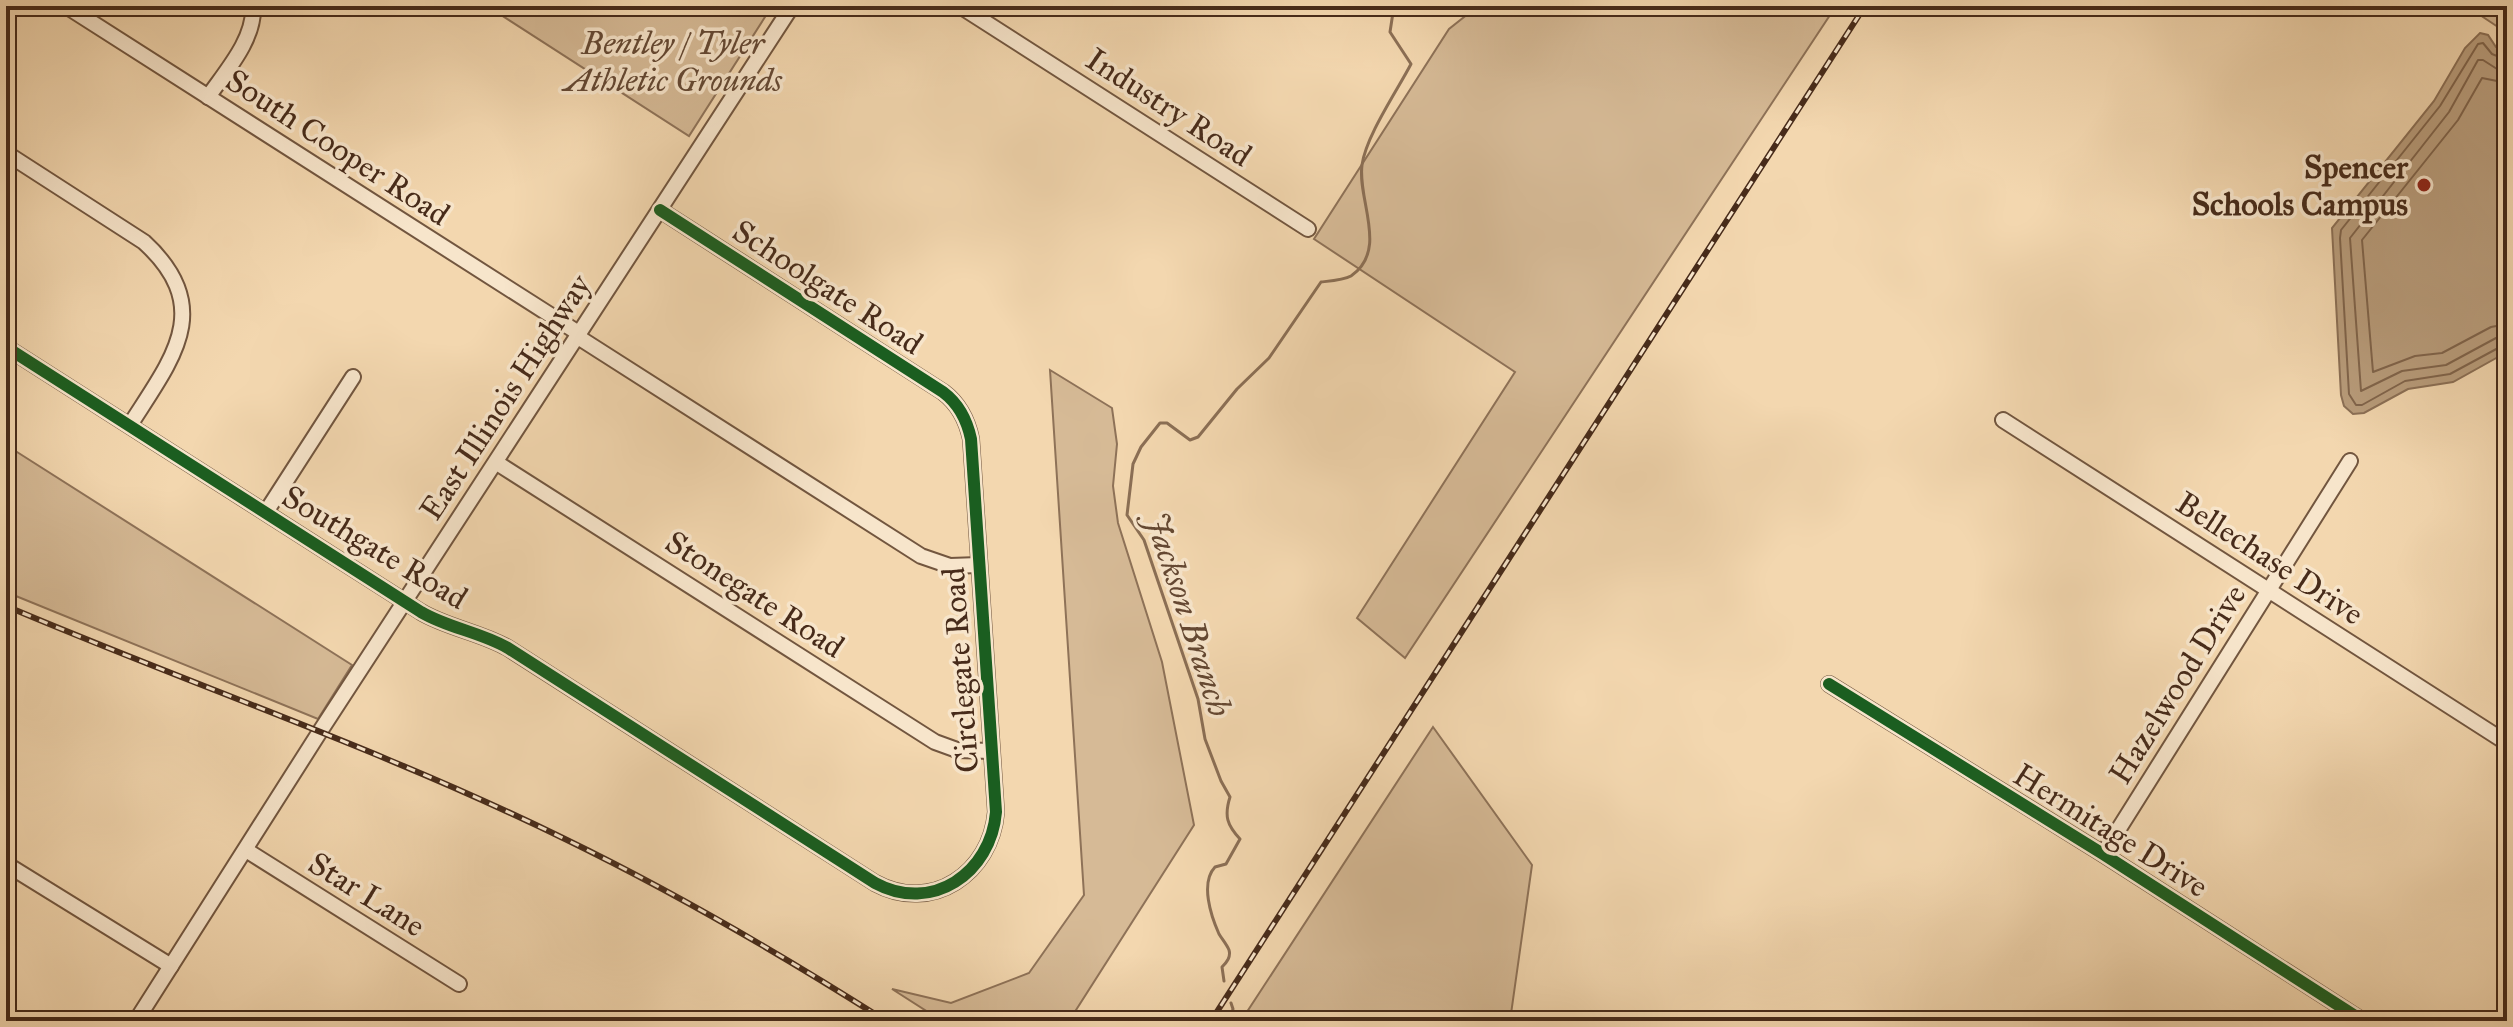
<svg xmlns="http://www.w3.org/2000/svg" width="2513" height="1027" font-family="'IM FELL Great Primer',serif">
<style>
.green{fill:#d6ba96;stroke:#8e7258;stroke-width:2}
.water{fill:#b99d7c;stroke:#8b6f55;stroke-width:2}
.lines{fill:none;stroke-linecap:round;stroke-linejoin:round}
.shore{stroke:#80644b;stroke-width:2}
.stream{stroke:#8b6f55;stroke-width:3}
.minor-casing{stroke:#72563f;stroke-width:18}
.minor{stroke:#f7e5cb;stroke-width:14}
.rail-casing{stroke:#472b1a;stroke-width:6}
.rail{stroke:#f7e5cb;stroke-width:3;stroke-dasharray:9;stroke-linecap:butt}
.cycleway-casing{stroke:#f7e5cb;stroke-width:17}
.cycleway{stroke:#1b5e20;stroke-width:12}
.poi-dot{fill:#8f2418;stroke:#f7e5cb;stroke-width:3}
.labels{text-anchor:middle;stroke-width:7;stroke-linejoin:round;paint-order:stroke}
.park-label{font-size:32px;font-style:italic;fill:#644833;stroke:#f7e5cb}
.street-label{font-size:32px;fill:#472b1a;stroke:#f7e5cb}
.poi-label{font-size:32px;font-weight:bold;fill:#472b1a;stroke:#f7e5cb;text-anchor:end}
.water-label{font-size:34px;font-style:italic;fill:#644832;stroke:#f7e5cb}
</style>
<rect width="100%" height="100%" fill="#f3d7af"/>
<filter id="stains"><feTurbulence type="fractalNoise" baseFrequency=".0025" numOctaves="4"/><feColorMatrix values="0 0 0 0 .2 0 0 0 0 .09 0 0 0 0 .02 0 0 0 .5 -.17"/></filter>
<radialGradient id="worn" r=".72"><stop offset=".6" stop-color="#630" stop-opacity="0"/><stop offset="1" stop-color="#630" stop-opacity=".3"/></radialGradient>
<g class="green">
<polygon points="487,6 772,6 689,136"/>
<polygon points="1478,6 1836,6 1405,658 1357,618 1515,372 1314,239 1449,29"/>
<polygon points="2482,6 2507,6 2507,33 2477,13"/>
<polygon points="1050,370 1112,408 1117,444 1113,486 1118,523 1162,662 1194,825 1069,1021 942,1021 892,989 951,1003 1029,973 1084,895"/>
<polygon points="6,445 352,665 318,719 6,592"/>
<polygon points="1433,727 1532,865 1510,1021 1241,1021"/>
</g>
<polygon class="water" points="2480,33 2488,35 2496,47 2507,54 2507,352 2453,382 2408,389 2364,413 2353,414 2344,406 2341,395 2332,228 2434,101 2465,48"/>
<g class="lines">
<g class="shore">
<polyline points="2507,60 2492,54 2483,43 2478,44 2440,106 2341,230 2340,238 2349,394 2356,405 2362,405 2405,381 2450,374 2500,347 2507,346"/>
<polyline points="2507,71 2497,69 2483,60 2478,60 2449,112 2350,238 2361,391 2402,371 2446,365 2496,338 2507,336"/>
<polyline points="2507,83 2482,78 2458,120 2362,240 2373,372 2415,356 2442,353 2491,327 2507,324"/>
</g>
<g class="stream">
<path d="M 1224,981 L 1222,967 C 1227,962 1231,957 1229,950 C 1227,945 1222,939 1219,934 C 1211,916 1200,883 1215,867 L 1226,864 L 1240,839 C 1227,825 1224,816 1230,797 L 1221,781 L 1205,739 L 1198,699 L 1144,540 L 1127,515 L 1133,464 L 1141,447 L 1160,423 L 1167,423 L 1190,440 L 1198,437 L 1237,389 L 1269,358 L 1321,282 C 1330,281 1344,280 1351,276 C 1389,250 1357,200 1362,165 C 1366,136 1397,91 1411,64 L 1390,32 L 1394,6"/>
<polyline points="1229,1021 1233,1009 1231,1003"/>
</g>
<defs>
<g id="minor">
<polyline points="66,6 580,334"/>
<polyline points="960,6 1308,229"/>
<path d="M 208,97 C 226,71 255,39 253,6"/>
<path d="M 6,153 L 144,242 C 216,308 172,359 130,425"/>
<polyline points="578,337 921,556 950,566 979,565"/>
<path d="M 6,347 L 421,612 C 448,628 480,632 508,648 L 875,883 C 932,914 991,873 996,812 L 971,439 C 967,420 959,404 943,392 L 660,210"/>
<polyline points="2003,420 2507,743"/>
<polyline points="497,463 935,742 957,750 991,751"/>
<polyline points="266,512 353,377"/>
<polyline points="1829,684 2103,854 2363,1021"/>
<polyline points="246,850 459,984"/>
<polyline points="2103,854 2350,461"/>
<polyline points="6,864 171,966"/>
<polyline points="136,1021 319,733 792,6"/>
</g>
</defs>
<use href="#minor" class="minor-casing"/>
<use href="#minor" class="minor"/>
<defs>
<g id="rail">
<path d="M 6,606 C 192,685 384,750 565,839 C 676,893 782,955 886,1021"/>
<polyline points="1211,1021 1865,6"/>
</g>
</defs>
<use href="#rail" class="rail-casing"/>
<use href="#rail" class="rail"/>
<defs>
<g id="cycleway">
<path d="M 6,347 L 421,612 C 448,628 480,632 508,648 L 875,883 C 932,914 991,873 996,812 L 971,439 C 967,420 959,404 943,392 L 660,210"/>
<polyline points="1829,684 2103,854 2363,1021"/>
</g>
</defs>
<use href="#cycleway" class="cycleway-casing"/>
<use href="#cycleway" class="cycleway"/>
</g>
<circle class="poi-dot" cx="2424" cy="185" r="8"/>
<g class="labels">
<g class="park-label">
<text x="673" y="54">Bentley / Tyler<tspan x="673" dy="37">Athletic Grounds</tspan></text>
</g>
<g class="street-label">
<text transform="translate(1169 107) rotate(33)" y="11">Industry Road</text>
<text transform="translate(338 147) rotate(33)" y="11">South Cooper Road</text>
<text transform="translate(828 287) rotate(33)" y="11">Schoolgate Road</text>
<text transform="translate(505 397) rotate(-57)" y="11">East Illinois Highway</text>
<text transform="translate(375 547) rotate(31)" y="11">Southgate Road</text>
<text transform="translate(2270 558) rotate(33)" y="11">Bellechase Drive</text>
<text transform="translate(755 594) rotate(33)" y="11">Stonegate Road</text>
<text transform="translate(960 670) rotate(-94)" y="11">Circlegate Road</text>
<text transform="translate(2177 684) rotate(-58)" y="11">Hazelwood Drive</text>
<text transform="translate(2111 830) rotate(32)" y="11">Hermitage Drive</text>
<text transform="translate(367 894) rotate(32)" y="11">Star Lane</text>
</g>
<g class="poi-label">
<text x="2408" y="178">Spencer<tspan x="2408" dy="37">Schools Campus</tspan></text>
</g>
<g class="water-label">
<text transform="translate(1189 614) rotate(72)" y="12">Jackson Branch</text>
</g>
</g>
<rect width="2513" height="1027" fill="none" stroke="#f3d7af" stroke-width="32"/>
<rect x="8" y="8" width="2497" height="1011" fill="none" stroke="#472b1a" stroke-width="4"/>
<rect x="16" y="16" width="2481" height="995" fill="none" stroke="#472b1a" stroke-width="2"/>
<rect width="100%" height="100%" filter="url(#stains)"/>
<rect width="100%" height="100%" fill="url(#worn)"/>
</svg>
